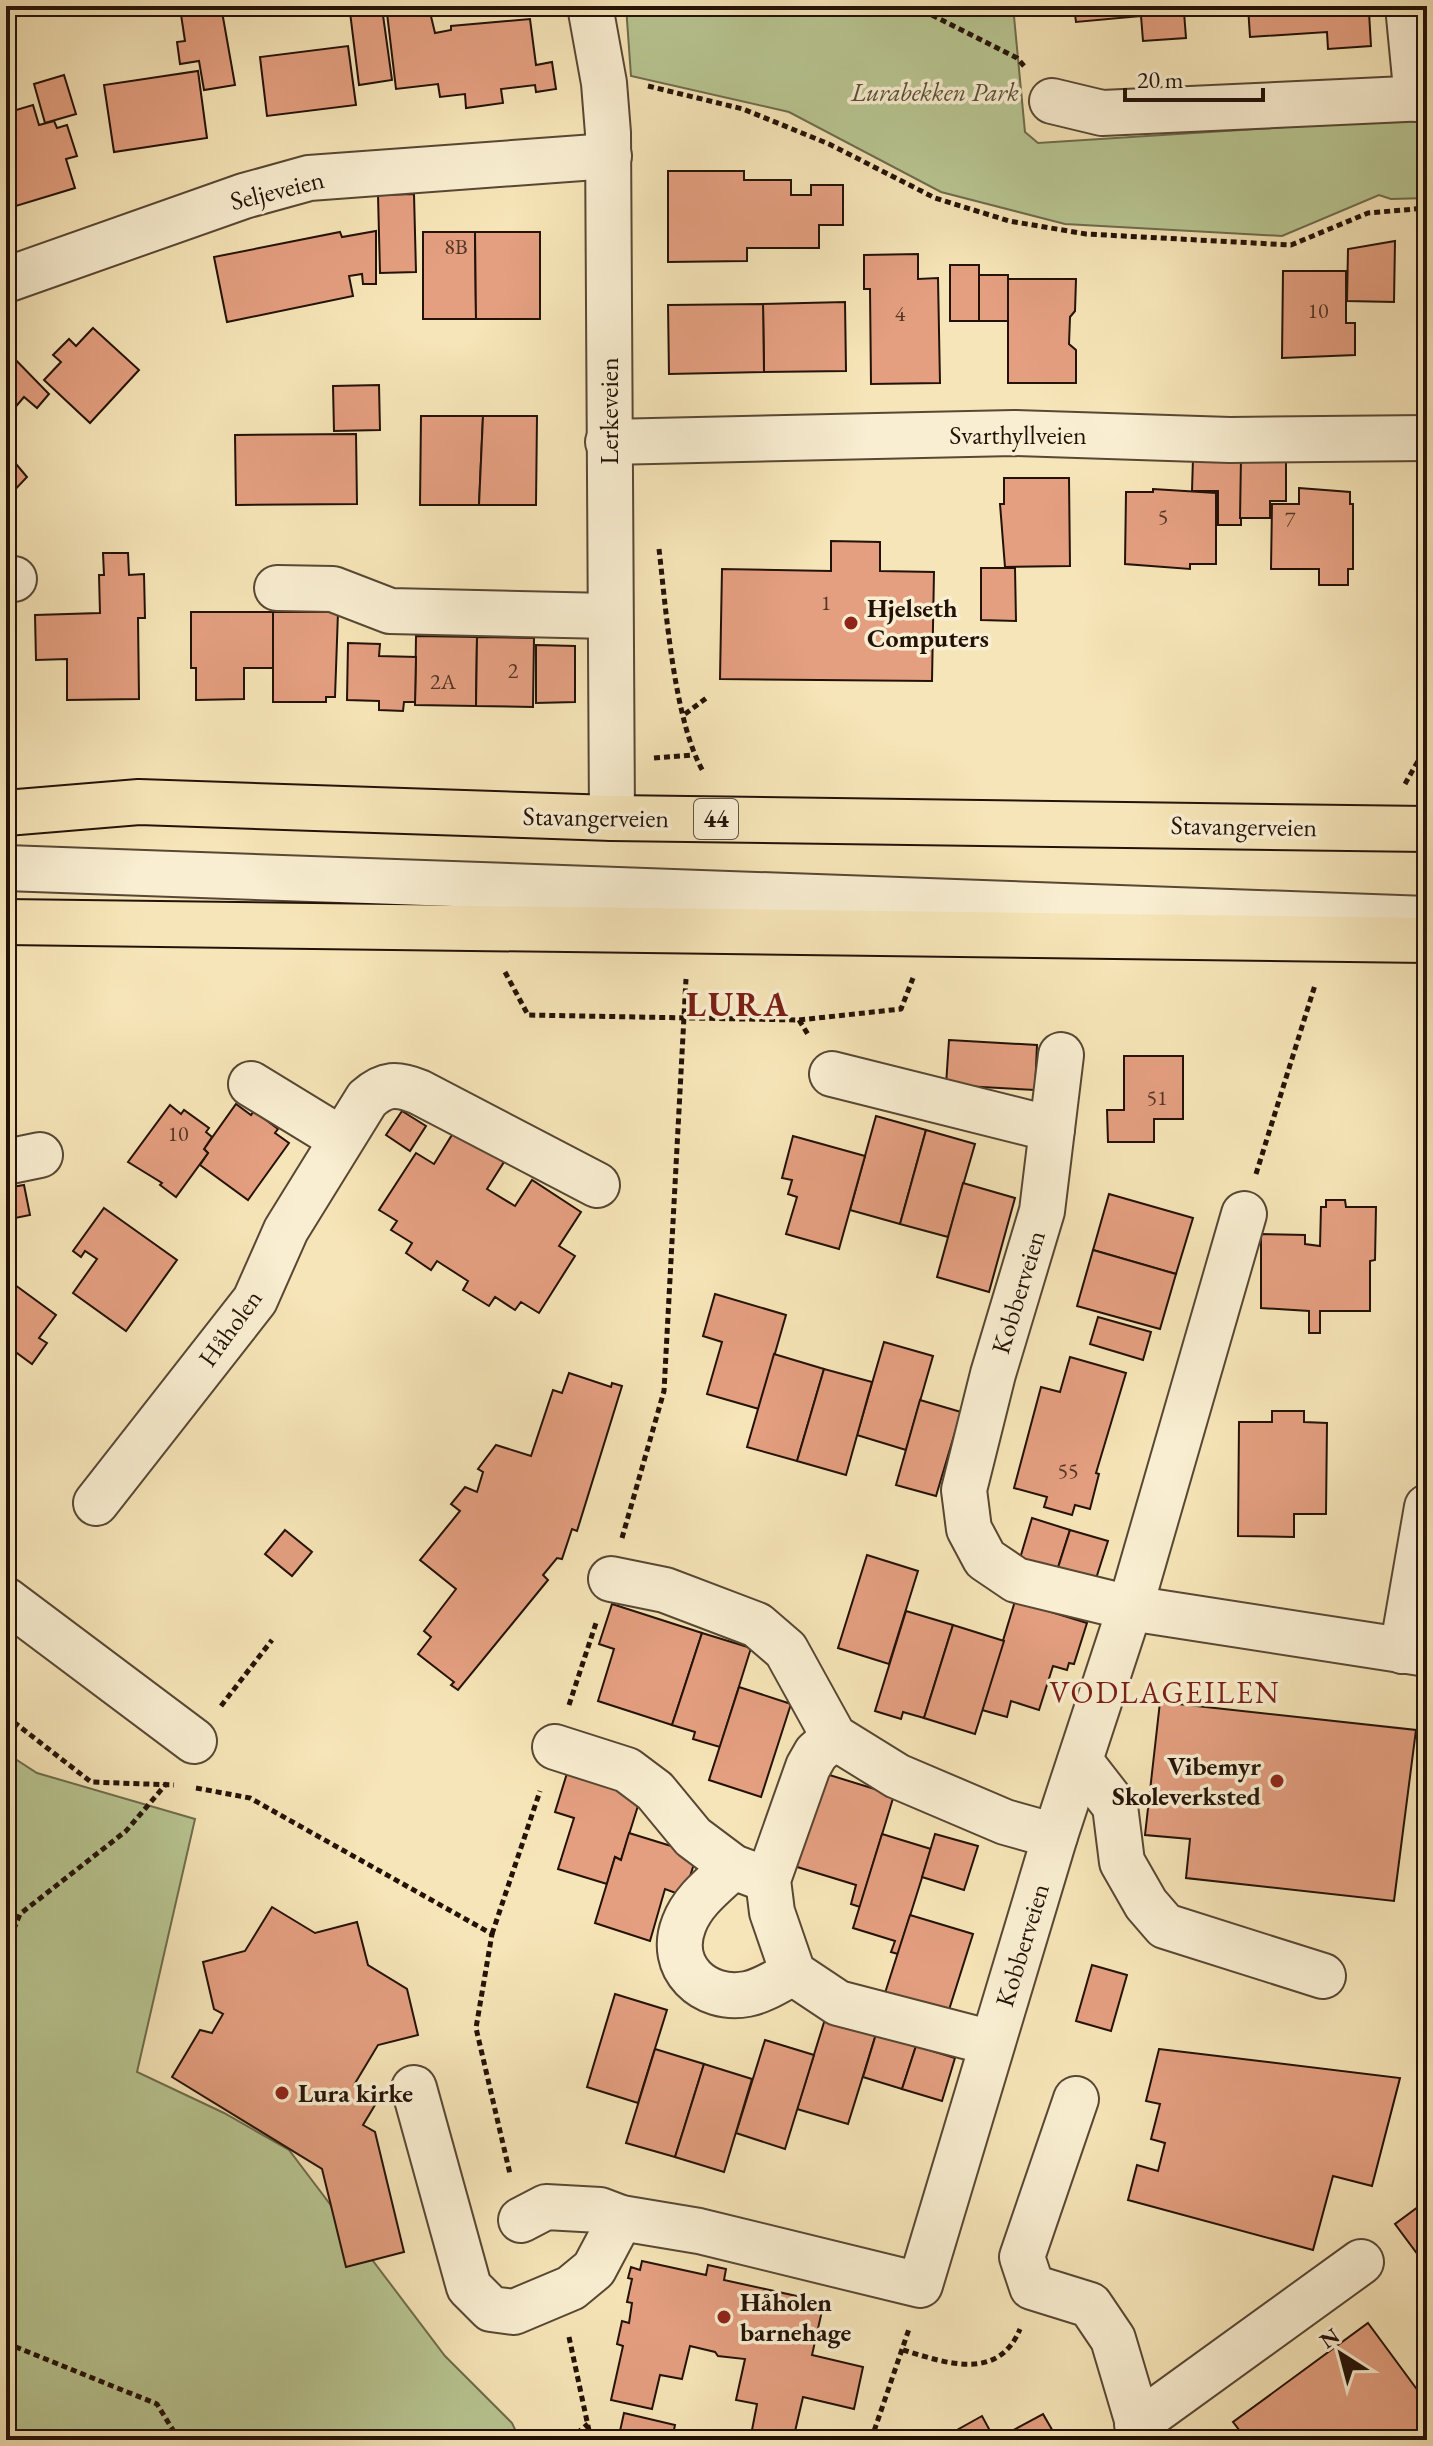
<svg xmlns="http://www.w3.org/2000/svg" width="1433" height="2446" font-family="'EB Garamond',serif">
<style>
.green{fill:#b8c692;stroke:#6e6c4d;stroke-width:2}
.building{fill:#e49f80;stroke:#231208;stroke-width:2}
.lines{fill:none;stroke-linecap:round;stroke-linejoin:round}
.minor-casing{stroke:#584734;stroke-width:48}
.major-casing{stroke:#231208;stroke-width:48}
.path{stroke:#231208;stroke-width:5;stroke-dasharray:6 4;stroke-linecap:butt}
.minor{stroke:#f9eed1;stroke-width:44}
.major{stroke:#f6e5b8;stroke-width:44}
.poi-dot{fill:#8f2418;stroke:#f9eed1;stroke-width:3}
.labels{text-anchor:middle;stroke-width:7;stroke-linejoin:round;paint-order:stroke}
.number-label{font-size:22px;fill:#533526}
.shield{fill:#f9eed1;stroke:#635444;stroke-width:2}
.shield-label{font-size:24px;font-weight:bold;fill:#231208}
.park-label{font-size:26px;font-style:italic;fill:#575138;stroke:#f9eed1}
.street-label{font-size:26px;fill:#231208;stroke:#f9eed1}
.poi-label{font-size:26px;font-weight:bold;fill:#231208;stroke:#f9eed1;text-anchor:start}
.quarter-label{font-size:30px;letter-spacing:2px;fill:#7a1f14;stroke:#f9eed1}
.district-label{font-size:34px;font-weight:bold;letter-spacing:2px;fill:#7a1f14;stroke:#f9eed1}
</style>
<rect width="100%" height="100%" fill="#f6e5b8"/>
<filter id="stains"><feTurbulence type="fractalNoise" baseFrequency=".0025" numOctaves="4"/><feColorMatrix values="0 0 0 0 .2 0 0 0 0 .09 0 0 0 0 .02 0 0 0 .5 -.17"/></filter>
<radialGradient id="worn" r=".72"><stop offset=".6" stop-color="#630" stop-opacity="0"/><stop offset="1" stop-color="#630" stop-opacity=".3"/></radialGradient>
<g class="green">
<polygon points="626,6 1013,6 1025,132 1038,143 1427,118 1427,198 1391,199 1379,195 1282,236 1065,224 941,192 789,112 631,76"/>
<polygon points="6,1753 37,1773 195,1819 137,2072 224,2113 289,2150 445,2356 512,2423 520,2440 6,2440"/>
</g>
<g class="building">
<polygon points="221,6 235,85 204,90 199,61 180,64 177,42 185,41 180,8"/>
<polygon points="1074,6 1187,6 1188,12 1184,12 1186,38 1143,41 1141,16 1076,22"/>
<polygon points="1248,6 1377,6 1379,8 1369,12 1371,46 1328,49 1327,32 1250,37"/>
<polygon points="382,8 392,80 359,85 350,12"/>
<polygon points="429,8 435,33 451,30 451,26 530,19 536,65 552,62 556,89 536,92 535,85 501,89 503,103 466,108 465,94 440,97 438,84 396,89 387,13"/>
<polygon points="348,46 356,105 267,116 260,57"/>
<polygon points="198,71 207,138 114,152 104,85"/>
<polygon points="64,75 76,114 45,123 34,84"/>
<polygon points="33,105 39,125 54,121 57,128 67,125 77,156 66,159 75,188 6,209 6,113"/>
<polygon points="668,171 744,171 744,180 791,180 791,195 811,195 811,185 843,185 843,225 819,225 819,248 747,248 747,261 668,262"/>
<polygon points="414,194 416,272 380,273 378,195"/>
<polygon points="376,231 376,284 363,284 362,274 349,276 353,296 227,322 214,257 340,232 342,237"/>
<polygon points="423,232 475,232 476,319 423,319"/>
<polygon points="475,232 540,232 540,319 476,319"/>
<polygon points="1421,240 1427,240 1427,334 1419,334"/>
<polygon points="1395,241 1394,302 1347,301 1348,249"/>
<polygon points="918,254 918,279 938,278 940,383 871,384 870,289 864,289 864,255"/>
<rect x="950" y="265" width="29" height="56"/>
<polygon points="1283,271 1346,271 1346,323 1355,323 1355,355 1282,358"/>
<rect x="979" y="275" width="29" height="46"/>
<polygon points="1008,279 1076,279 1075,311 1070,317 1069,344 1076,350 1076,383 1008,383"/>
<polygon points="845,302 846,371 764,372 763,304"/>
<polygon points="763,304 764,372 669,374 668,305"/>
<polygon points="93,328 139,370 90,423 44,380 61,362 53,355 69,339 76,346"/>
<polygon points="6,350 49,394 37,408 24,397 6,418"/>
<polygon points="379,385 380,430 334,431 333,386"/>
<polygon points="421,416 483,416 479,505 420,505"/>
<polygon points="483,416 537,416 536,505 479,505"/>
<polygon points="356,434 357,504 236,505 235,435"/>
<polygon points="6,452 27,477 11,494 6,490"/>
<polygon points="1193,458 1241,458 1241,525 1218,525 1218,491 1192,491"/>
<polygon points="1241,458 1286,458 1286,501 1270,501 1270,518 1240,518"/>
<polygon points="1004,478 1069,478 1070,566 1005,567 1000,504 1004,504"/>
<polygon points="1299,488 1350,492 1350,504 1353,504 1353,569 1348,569 1348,585 1319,585 1319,569 1271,569 1272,504 1299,504"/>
<polygon points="1153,489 1216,493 1216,564 1190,564 1190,569 1125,564 1126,492 1153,492"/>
<polygon points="831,541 880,542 880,571 934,572 932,681 720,679 722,569 831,571"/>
<polygon points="103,553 128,553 129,575 144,574 145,618 138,618 139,699 67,700 67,659 36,660 35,615 100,613 99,575 104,575"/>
<polygon points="981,568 1015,568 1016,621 981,620"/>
<polygon points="191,612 273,612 273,668 244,668 244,699 196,700 196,668 191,668"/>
<polygon points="273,612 338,612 335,697 326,697 326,702 273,702"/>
<polygon points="416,636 477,637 476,706 415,705"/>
<polygon points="477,637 534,638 533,707 476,706"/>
<polygon points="348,643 380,644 379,656 416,657 415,702 404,702 403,711 379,710 379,701 347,700"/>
<polygon points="536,645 575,646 575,702 536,703"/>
<polygon points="949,1040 1037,1045 1035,1090 946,1085"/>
<rect x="6" y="1041" width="6" height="38"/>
<polygon points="1124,1056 1183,1056 1183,1119 1154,1119 1154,1142 1108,1142 1107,1110 1124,1110"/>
<polygon points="236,1104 251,1115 254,1111 278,1129 275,1133 289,1143 248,1200 200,1165 208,1153 204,1149"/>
<polygon points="170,1105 181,1114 184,1110 209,1128 206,1132 212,1137 204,1149 208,1153 176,1197 160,1185 162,1183 128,1162"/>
<polygon points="402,1111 426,1126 410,1151 386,1135"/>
<polygon points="876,1116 926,1130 900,1224 850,1210"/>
<polygon points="455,1130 504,1162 487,1189 515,1206 532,1180 581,1212 559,1246 575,1256 539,1313 521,1302 515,1310 495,1297 489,1306 463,1290 468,1281 437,1261 431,1270 406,1253 412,1243 391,1230 397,1221 379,1210 416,1153 434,1164"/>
<polygon points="926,1130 975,1144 948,1237 900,1224"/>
<polygon points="793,1136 865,1156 839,1249 786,1234 797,1197 788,1194 792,1180 782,1178"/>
<polygon points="963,1183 1015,1198 989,1292 937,1277"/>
<polygon points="24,1185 30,1215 10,1219 16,1250 6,1252 6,1188"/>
<polygon points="1109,1194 1193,1218 1176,1274 1093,1250"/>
<polygon points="1326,1200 1345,1200 1346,1207 1376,1207 1375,1260 1370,1261 1370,1311 1320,1311 1320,1333 1309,1333 1309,1311 1261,1308 1261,1234 1305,1235 1305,1244 1320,1246 1321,1207 1326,1207"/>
<polygon points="104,1208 177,1260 126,1331 73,1293 97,1259 85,1251 81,1257 73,1251"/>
<polygon points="1093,1250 1176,1274 1160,1329 1077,1306"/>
<polygon points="11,1282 56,1315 39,1338 47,1343 32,1364 6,1345 6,1289"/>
<polygon points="715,1294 786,1315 759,1409 707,1394 722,1342 703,1336"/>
<polygon points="1098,1317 1151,1332 1143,1360 1090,1344"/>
<polygon points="884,1342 933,1356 906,1450 857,1435"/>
<polygon points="774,1354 824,1369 797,1461 747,1447"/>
<polygon points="1070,1357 1126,1373 1096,1473 1099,1474 1090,1509 1075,1505 1072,1515 1044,1507 1047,1497 1014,1488 1041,1387 1060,1392"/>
<polygon points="824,1369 872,1382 846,1475 797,1461"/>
<polygon points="569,1373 611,1387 612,1383 622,1386 577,1531 572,1529 562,1559 557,1558 543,1575 548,1580 458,1690 451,1685 454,1682 418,1654 431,1637 424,1631 456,1589 420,1560 460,1511 451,1504 465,1487 477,1492 483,1472 478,1469 496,1445 531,1456 553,1390 562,1393"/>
<polygon points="920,1400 961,1412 936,1496 896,1485"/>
<polygon points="1272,1411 1304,1411 1304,1422 1327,1423 1326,1514 1294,1514 1294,1537 1238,1536 1239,1422 1272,1422"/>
<polygon points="1032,1518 1070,1530 1055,1577 1018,1565"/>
<polygon points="285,1530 312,1552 292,1576 265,1554"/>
<polygon points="1070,1530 1108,1541 1093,1588 1055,1577"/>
<polygon points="867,1555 918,1571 889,1664 838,1648"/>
<polygon points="1015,1601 1087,1623 1074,1664 1069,1663 1067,1670 1053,1666 1039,1710 1011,1701 1007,1717 982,1710"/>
<polygon points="612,1604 702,1633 672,1725 598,1701 614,1649 599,1644"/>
<polygon points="906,1611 953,1625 924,1718 903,1712 901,1719 875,1711"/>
<polygon points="953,1625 1004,1641 975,1734 924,1718"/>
<polygon points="702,1633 751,1648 720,1747 693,1739 695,1732 672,1725"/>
<polygon points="739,1687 791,1704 761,1797 709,1780"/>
<polygon points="1160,1702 1416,1730 1394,1901 1186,1878 1190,1839 1145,1835"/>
<polygon points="568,1770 642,1793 621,1860 615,1857 607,1884 558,1869 574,1818 555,1812"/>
<polygon points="823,1773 894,1795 860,1907 851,1904 856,1885 794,1866"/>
<polygon points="629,1833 697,1854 684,1896 665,1889 650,1941 595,1923 615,1857 621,1860"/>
<polygon points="882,1834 931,1849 898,1954 891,1952 895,1941 853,1928"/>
<polygon points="935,1834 978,1846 964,1890 922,1877"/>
<polygon points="272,1907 315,1933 357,1922 368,1965 407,1989 418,2035 378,2045 354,2085 378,2100 363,2125 375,2132 404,2252 346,2267 322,2169 172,2077 200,2030 212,2033 223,2014 214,2009 203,1962 245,1951"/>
<polygon points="910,1915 973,1934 948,2013 885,1993"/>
<polygon points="1092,1965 1127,1975 1111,2031 1076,2021"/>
<polygon points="615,1994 667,2010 638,2103 587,2087"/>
<polygon points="826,2016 877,2031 848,2124 797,2109"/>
<polygon points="876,2034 916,2046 902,2089 863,2077"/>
<polygon points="765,2040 814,2055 785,2149 736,2133"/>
<polygon points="916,2046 955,2058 942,2101 902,2089"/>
<polygon points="655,2049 704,2064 675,2157 626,2143"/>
<polygon points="1159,2049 1400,2078 1372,2186 1333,2176 1313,2250 1128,2200 1137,2165 1158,2171 1165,2143 1151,2139 1160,2104 1146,2101"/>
<polygon points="704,2064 752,2079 724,2172 675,2157"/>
<polygon points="1426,2201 1427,2203 1427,2267 1395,2224"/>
<polygon points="642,2261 706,2275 708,2265 726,2269 724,2280 824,2302 812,2355 863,2367 854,2409 803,2397 793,2440 752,2430 757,2404 736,2400 745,2359 718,2356 715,2352 690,2346 682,2379 660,2375 652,2409 611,2400 623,2346 617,2344 622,2321 629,2323 632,2303 627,2302 632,2279 628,2278 631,2267 640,2270"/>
<polygon points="1368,2323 1427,2403 1427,2424 1405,2440 1247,2440 1233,2422"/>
<polygon points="624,2413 675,2425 672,2440 618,2440"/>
<polygon points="1043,2414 1058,2440 939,2440 982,2416 995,2440"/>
</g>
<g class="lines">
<defs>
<g id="minor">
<polyline points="590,6 604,83 608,133 612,818"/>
<polyline points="1408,6 1417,99"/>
<polyline points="1052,101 1102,113 1427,98"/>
<polyline points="6,280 244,196 309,178 609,156"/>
<polyline points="608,442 1014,433 1230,440 1427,438"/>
<polyline points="6,579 14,579"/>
<polyline points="277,588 333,589 390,611 609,616"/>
<polyline points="6,868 1427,919"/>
<polyline points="1061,1055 1042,1211 993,1374 964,1490 969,1529 985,1559 1016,1580 1130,1608 1427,1654"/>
<polyline points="832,1074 1052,1129"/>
<polyline points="251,1084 341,1139"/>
<polyline points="6,1162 40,1155"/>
<path d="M 96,1503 L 255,1300 L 286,1230 L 367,1099 C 385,1083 397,1083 419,1092 L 597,1185"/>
<polyline points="611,1579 665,1590 757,1625 786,1650 834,1737 897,1776 1005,1822 1055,1836"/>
<polyline points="6,1600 194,1741"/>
<polyline points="1402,1651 1427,1507"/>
<polyline points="834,1737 816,1753 808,1767 768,1880 772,1912 793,1973 838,2003 992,2043"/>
<polyline points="555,1747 627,1770 655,1791 693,1837 733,1867 768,1880"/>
<polyline points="1080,1761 1115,1806 1122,1862 1146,1904 1165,1926 1323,1976"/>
<path d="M 733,1867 C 715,1884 693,1900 684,1924 C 667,1967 704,2002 747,1994 C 763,1991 779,1980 793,1973"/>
<polyline points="414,2088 469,2287 491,2309 514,2312 571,2288 594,2269 621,2218"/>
<polyline points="1076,2099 1022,2257 1032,2287 1090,2305 1113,2339 1143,2440"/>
<polyline points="521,2220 546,2207 600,2210 621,2218 699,2231 920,2285 1055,1836 1130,1608 1244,1214"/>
<polyline points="1137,2424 1361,2262"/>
</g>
<g id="major">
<polyline points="6,813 139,802 612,818 1427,829"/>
<polyline points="6,922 1427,940"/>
</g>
</defs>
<use href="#minor" class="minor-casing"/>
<use href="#major" class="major-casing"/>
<g class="path">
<polyline points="914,6 1017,58 1024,66"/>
<polyline points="648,86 743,109 829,144 935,198 1009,221 1086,234 1291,245 1368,213 1427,208"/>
<path d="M 659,549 C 666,609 674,723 704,773"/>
<polyline points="685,714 709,696"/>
<polyline points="654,758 693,755"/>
<polyline points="1405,784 1427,745"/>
<polyline points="505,972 528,1015 799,1020 901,1009 913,978"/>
<polyline points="799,1020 809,1036"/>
<polyline points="1256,1174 1315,985"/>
<polyline points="622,1538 664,1391 686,979"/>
<polyline points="569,1705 597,1620"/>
<polyline points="221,1706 272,1640"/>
<polyline points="6,1716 91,1782 174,1785"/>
<polyline points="196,1788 250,1798 492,1934 476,2028 510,2174"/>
<polyline points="492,1934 540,1791"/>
<polyline points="6,1948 20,1914 126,1831 167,1783"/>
<polyline points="569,2337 591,2440"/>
<polyline points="6,2343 157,2404 179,2440"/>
<path d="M 903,2350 C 946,2363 998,2382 1020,2329"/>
<polyline points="569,2440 588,2424"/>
<polyline points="871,2440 909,2329"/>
</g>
<use href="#minor" class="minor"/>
<use href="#major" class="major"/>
</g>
<g class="poi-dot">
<circle cx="851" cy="623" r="8"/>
<circle cx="1277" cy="1781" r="8"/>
<circle cx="282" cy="2093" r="8"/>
<circle cx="724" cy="2317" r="8"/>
</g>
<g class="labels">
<g class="number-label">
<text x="456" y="254">8B</text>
<text x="1318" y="318">10</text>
<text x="900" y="321">4</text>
<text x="1163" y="524">5</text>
<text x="1290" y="527">7</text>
<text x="826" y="610">1</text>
<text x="513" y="678">2</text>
<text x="443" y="689">2A</text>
<text x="1157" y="1105">51</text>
<text x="178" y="1141">10</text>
<text x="1068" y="1478">55</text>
</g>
<rect class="shield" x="694" y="799" width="44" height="40" rx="6"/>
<g class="shield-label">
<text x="716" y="827">44</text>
</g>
<g class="park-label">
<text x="935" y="101">Lurabekken Park</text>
</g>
<g class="street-label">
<text transform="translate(277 190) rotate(-14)" y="9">Seljeveien</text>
<text transform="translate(609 411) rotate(-90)" y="9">Lerkeveien</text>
<text x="1018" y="444">Svarthyllveien</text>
<text transform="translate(596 817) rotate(1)" y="9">Stavangerveien</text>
<text transform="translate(1244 826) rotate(1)" y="9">Stavangerveien</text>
<text transform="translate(1018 1292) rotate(-73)" y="9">Kobberveien</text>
<text transform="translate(230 1328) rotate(-54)" y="9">Håholen</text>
<text transform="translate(1022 1945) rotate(-73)" y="9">Kobberveien</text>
</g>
<g class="poi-label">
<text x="867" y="617">Hjelseth<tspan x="867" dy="30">Computers</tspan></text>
<text x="1261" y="1775" text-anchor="end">Vibemyr<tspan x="1261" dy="30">Skoleverksted</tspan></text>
<text x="298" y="2102">Lura kirke</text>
<text x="740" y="2311">Håholen<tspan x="740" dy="30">barnehage</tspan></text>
</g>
<g class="quarter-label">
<text x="1165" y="1703">VODLAGEILEN</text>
</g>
<g class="district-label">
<text x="738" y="1016">LURA</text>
</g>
</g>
<rect width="1433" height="2446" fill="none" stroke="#f6e5b8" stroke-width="32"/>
<rect x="8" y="8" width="1417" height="2430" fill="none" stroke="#231208" stroke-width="4"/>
<rect x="16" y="16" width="1401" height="2414" fill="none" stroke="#231208" stroke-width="2"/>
<g transform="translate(1341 2354) rotate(324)" stroke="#f9eed1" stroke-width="6" paint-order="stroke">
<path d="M0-6L14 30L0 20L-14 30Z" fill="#231208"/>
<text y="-12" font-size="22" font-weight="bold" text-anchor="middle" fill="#231208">N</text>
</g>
<path d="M1125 88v12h138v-12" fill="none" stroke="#231208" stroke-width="4"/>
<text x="1137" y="88" font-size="24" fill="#231208" stroke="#f9eed1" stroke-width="6" paint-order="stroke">20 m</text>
<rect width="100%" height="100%" filter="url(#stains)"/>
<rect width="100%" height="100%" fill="url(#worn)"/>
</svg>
